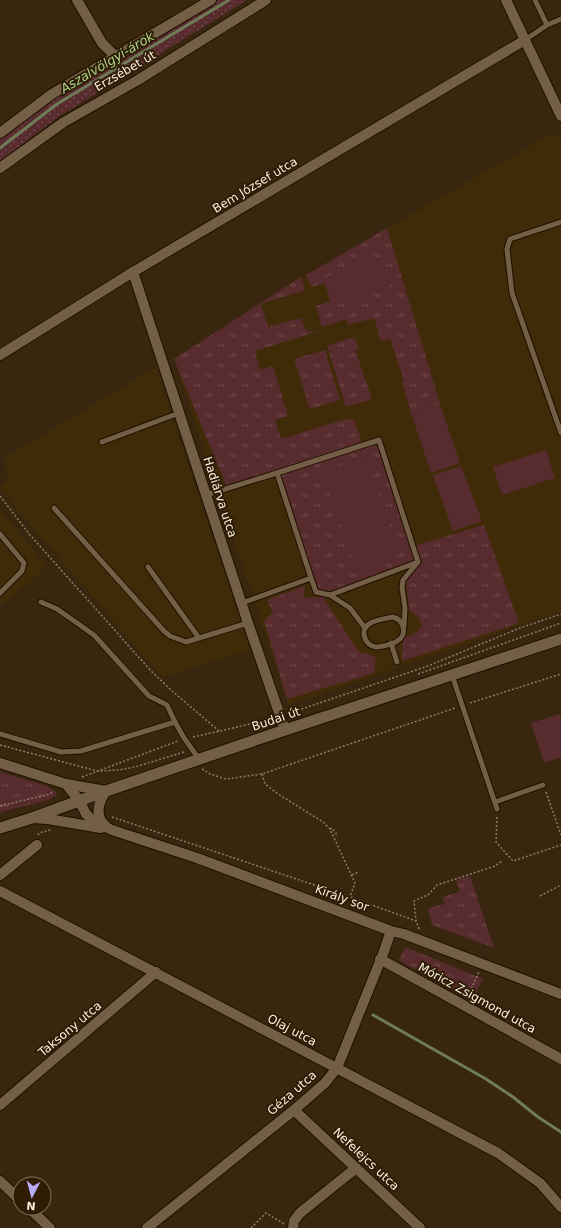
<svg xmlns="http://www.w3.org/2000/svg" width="561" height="1228" font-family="'DejaVu Sans',sans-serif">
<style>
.built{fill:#402b09}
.grass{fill:url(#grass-dots)}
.park{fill:url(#park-tufts)}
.pitch{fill:#582b2e}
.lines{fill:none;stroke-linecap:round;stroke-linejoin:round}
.stream{stroke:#6e7c57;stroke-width:3}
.service-casing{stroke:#1f0f00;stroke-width:7}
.minor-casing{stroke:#1f0f00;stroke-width:12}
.secondary-casing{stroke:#1f0f00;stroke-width:13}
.path{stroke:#8c7d69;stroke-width:1.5;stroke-dasharray:2 2;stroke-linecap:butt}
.service{stroke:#735f45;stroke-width:5}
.minor{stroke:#735f45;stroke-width:10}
.secondary{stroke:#735f45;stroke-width:11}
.labels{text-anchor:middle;stroke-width:4;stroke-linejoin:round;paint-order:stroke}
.street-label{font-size:12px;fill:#fbefe1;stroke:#2e1d04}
.water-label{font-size:13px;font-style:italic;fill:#abd38a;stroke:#2e1d04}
</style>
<defs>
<pattern id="grass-dots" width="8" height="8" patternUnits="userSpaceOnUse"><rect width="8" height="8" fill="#582b2e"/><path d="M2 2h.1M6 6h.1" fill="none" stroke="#714a4c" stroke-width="1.8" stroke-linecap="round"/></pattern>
<pattern id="park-tufts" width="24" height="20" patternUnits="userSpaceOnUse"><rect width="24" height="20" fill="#582b2e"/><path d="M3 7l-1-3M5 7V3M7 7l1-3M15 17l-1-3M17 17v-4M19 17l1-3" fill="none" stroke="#714a4c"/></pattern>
</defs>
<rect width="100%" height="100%" fill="#38270e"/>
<g class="built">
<polygon points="555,132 561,144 561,611 289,705 174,359 306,275"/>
<polygon points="155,368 250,650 162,677 0,489 0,486 8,479 5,458"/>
<polygon points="0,510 47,567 0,606"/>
</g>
<polygon class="grass" points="212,0 247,0 58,117 0,161 0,134 43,101"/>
<g class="park">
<polygon points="387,228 440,404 411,413 402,382 404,381 390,339 381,341 374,318 348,325 346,319 322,327 316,306 331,301 325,283 312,287 306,275"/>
<polygon points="301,277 305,290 261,304 268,327 301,318 307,332 319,331 255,351 260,370 273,366 288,416 275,420 281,439 346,419 354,420 363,445 379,440 415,550 417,545 484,525 519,623 402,661 403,638 413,635 422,626 418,617 409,610 405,569 330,595 316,592 276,473 229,492 174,359"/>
<polygon points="354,337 359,349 355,350 372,399 346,407 327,346"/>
<polygon points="325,350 340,400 310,409 294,359"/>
<polygon points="305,586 303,598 323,597 359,652 369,654 376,658 374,673 287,699 264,621 273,612 267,600"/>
<polygon points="0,772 47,786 58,794 48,800 0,812"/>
<polygon points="470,876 494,948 432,925 428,908 445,904 442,897 460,892 456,880"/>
<polygon points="405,947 483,979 472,1001 399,960"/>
</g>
<g class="pitch">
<polygon points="381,258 390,286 332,305 323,278"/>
<polygon points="440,404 460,463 431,473 411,413"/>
<polygon points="546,450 555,478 502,495 493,467"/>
<polygon points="366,456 399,554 357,570 322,473"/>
<polygon points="461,466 482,521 453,531 433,475"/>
<polygon points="559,714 561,718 561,757 544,763 531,723"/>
</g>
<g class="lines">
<g class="stream">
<polyline points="0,148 57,104 229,0"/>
<polyline points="373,1015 486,1079 513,1097 538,1117 561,1132"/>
</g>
<defs>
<g id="service">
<polyline points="535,0 547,25"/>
<polyline points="525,40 547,25 561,19"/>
<polyline points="561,222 510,239 507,249 512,293 561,433"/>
<polyline points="102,442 179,413"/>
<polyline points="206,495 277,473"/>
<polyline points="54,508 164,631 170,636 186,642 248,623"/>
<polyline points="0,534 24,563 22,571 0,593"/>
<polyline points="148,567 199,638"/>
<polyline points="330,595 350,608 365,628"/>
<polyline points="41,602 57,609 94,635 149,696 167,705 175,722"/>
<polyline points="242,603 311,578 277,473 379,440 418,562 330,595 316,592 311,578"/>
<path d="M 393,617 C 404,620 408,635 397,641 C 394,644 380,647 376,647 C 365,646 359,630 369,624 C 374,620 387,618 393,617 Z"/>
<polyline points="404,626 405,608 402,587 403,580 418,562"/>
<polyline points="391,643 397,662"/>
<polyline points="452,675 497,809"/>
<polyline points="0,734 61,752 81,751 175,722 184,738 199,759"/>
<polyline points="495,802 543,785"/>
</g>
<g id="minor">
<polyline points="77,0 102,43 115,56"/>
<polyline points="506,0 561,116"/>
<polyline points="0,133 52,94 211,0"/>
<polyline points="0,168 64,122 138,80 266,0"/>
<polyline points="133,272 248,623 285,730"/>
<polyline points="0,355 133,272 525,40"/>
<path d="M 0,763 L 66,784 L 106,791 C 98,802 94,818 107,827"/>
<polyline points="66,784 79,800 86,814 96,823 112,830 197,858 391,931 404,934 561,994"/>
<polyline points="32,818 48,819 101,828"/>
<polyline points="0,875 37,845"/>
<polyline points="0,891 498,1153 540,1183 561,1207"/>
<polyline points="380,959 561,1059"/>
<polyline points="0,1105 156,972"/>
<polyline points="294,1110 420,1228"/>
<polyline points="0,1181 20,1200"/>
<polyline points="29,1208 50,1228"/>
<polyline points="147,1228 294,1110 325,1083 337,1068 383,954 391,931"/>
<polyline points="293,1228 294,1221 300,1213 356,1168"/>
</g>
<polyline id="secondary" points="0,828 32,818 106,791 285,730 561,639"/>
</defs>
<use href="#service" class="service-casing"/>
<use href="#minor" class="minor-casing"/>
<use href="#secondary" class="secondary-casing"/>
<g class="path">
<polyline points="125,62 132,72"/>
<polyline points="0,496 30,535 151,671 171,690 219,731"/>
<polyline points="418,674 561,623"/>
<polyline points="470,703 561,674"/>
<polyline points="290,713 428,666 520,628 561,614"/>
<polyline points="193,737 220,731 271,719"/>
<polyline points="0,745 97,771 119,770 135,767 184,752"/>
<polyline points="202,769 210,774 226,779 262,774 455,708"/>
<polyline points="262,774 265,784 278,794 323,822 330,829 355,883 350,897"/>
<polyline points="82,777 178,741"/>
<polyline points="546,792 561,835"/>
<polyline points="0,806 50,794 54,791"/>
<polyline points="112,817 350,897 416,921"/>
<polyline points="497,817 496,842 513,861 561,845"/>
<polyline points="330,829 332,828 338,836"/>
<polyline points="38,835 39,833 50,830"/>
<polyline points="352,875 358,872"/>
<polyline points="540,896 561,885"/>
<polyline points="419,929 416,921 414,901 428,895 437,885 495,866 502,861"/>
<polyline points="468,996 479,972"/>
<polyline points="251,1228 266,1213 284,1224"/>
</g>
<use href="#service" class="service"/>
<use href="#minor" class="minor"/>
<use href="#secondary" class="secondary"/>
</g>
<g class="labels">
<g class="street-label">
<text transform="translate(125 71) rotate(-30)" y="4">Erzsébet út</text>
<text transform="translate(255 185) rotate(-31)" y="4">Bem József utca</text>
<text transform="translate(220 497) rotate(72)" y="4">Hadiárva utca</text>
<text transform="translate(276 719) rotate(-19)" y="4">Budai út</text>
<text transform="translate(342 898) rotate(20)" y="4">Király sor</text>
<text transform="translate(477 998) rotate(29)" y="4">Móricz Zsigmond utca</text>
<text transform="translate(70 1029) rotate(-40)" y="4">Taksony utca</text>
<text transform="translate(292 1030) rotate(28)" y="4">Olaj utca</text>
<text transform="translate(292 1093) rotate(-41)" y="4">Géza utca</text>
<text transform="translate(366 1159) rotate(43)" y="4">Nefelejcs utca</text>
</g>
<g class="water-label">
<text transform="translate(107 62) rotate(-31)" y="5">Aszalvölgyi-árok</text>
</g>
</g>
<g transform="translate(32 1196) rotate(186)"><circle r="19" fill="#2e1d04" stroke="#80715c"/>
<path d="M0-3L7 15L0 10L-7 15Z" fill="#b8abf7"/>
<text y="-6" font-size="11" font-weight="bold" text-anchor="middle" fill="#fbefe1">N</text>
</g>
</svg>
